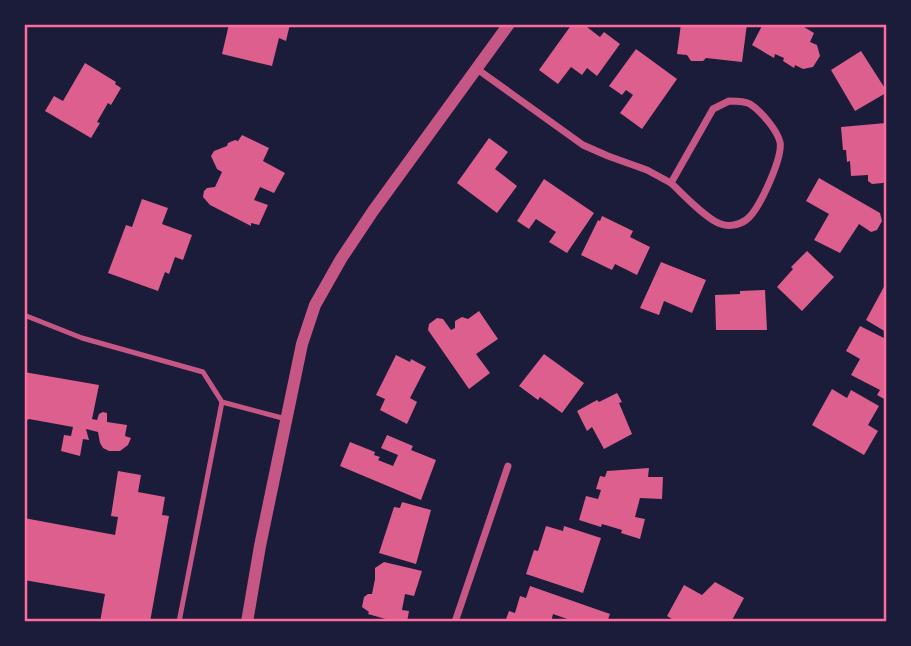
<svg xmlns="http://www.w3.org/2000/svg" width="911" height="646" font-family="'Varela Round',sans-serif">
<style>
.building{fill:#dd5f8e}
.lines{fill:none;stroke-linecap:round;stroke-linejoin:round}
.service{stroke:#c65784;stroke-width:5}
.minor{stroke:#c65784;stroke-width:7}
.tertiary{stroke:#c65784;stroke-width:12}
.neatline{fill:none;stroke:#ff6b9d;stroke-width:2.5}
</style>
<rect width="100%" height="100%" fill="#1b1b3a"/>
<g class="building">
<polygon points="229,24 290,24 286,41 279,38 272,66 222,54"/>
<polygon points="572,24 583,24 600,37 604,32 620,44 597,76 587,68 582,75 571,67 558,84 539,70"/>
<polygon points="681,24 747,24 742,62 706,58 703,61 691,61 687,55 677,54"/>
<polygon points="763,24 799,24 814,33 810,42 817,45 820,56 813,67 803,69 795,65 794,68 783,61 784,58 775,54 774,58 752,45"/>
<polygon points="636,49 677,79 642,129 620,113 633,95 626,90 622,95 609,86"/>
<polygon points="861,51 886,90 886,93 855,111 831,70"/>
<polygon points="85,63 116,82 115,84 121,88 111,105 108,103 97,122 100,123 91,138 45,111 54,96 63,101"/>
<polygon points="886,123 886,180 883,183 872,184 868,181 868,175 851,176 850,161 847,162 846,150 843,150 841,127"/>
<polygon points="242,135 269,148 263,161 285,173 274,193 260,187 254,200 268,205 259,225 251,223 251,226 210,205 203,197 204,191 207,188 215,187 222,172 217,169 211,156 214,151 227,146 228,143 235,140 238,141"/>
<polygon points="489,138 508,152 495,169 517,186 497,213 457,183"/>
<polygon points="819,178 880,213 882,221 877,230 871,232 859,224 840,253 814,240 829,214 806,201"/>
<polygon points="544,179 594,213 567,253 549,242 556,232 536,219 529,229 517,221"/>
<polygon points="142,199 168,208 162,224 192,235 183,260 175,257 169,274 165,272 158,291 108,273 126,225 132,227"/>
<polygon points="602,216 633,231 630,237 650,247 637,275 615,264 612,270 581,255 598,220 600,221"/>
<polygon points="807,251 834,277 802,311 777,287 793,269 791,267"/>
<polygon points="661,262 706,280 692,313 664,301 659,315 640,308"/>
<polygon points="886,283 886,332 866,320"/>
<polygon points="765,290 767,330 716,330 715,295 740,294 740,291"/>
<polygon points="479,311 498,339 476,354 490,373 469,389 428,330 429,324 437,318 443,319 451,330 455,328 455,321 462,317 468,319"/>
<polygon points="860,326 886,339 886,400 877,395 880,390 851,375 860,359 846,351"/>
<polygon points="544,354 584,383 562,413 540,397 538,400 519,386"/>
<polygon points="396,355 410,362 411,359 426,367 410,398 417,402 407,424 380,410 385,399 376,395"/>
<polygon points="24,372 99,385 92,419 97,420 99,414 103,412 107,413 107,422 127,425 125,436 131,438 128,445 120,451 109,451 103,448 100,443 98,432 86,429 89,440 83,439 80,456 61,451 64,435 71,436 73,427 29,419 24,422"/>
<polygon points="832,389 847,398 851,390 879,406 868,425 878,431 864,455 812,425"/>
<polygon points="617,393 622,402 619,403 632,434 604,449 592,427 587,431 577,411 597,400 599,402"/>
<polygon points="387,435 413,446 411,450 436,460 421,500 340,466 350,442 375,452 374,455 380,457 378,460 393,466 398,455 381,448"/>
<polygon points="649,468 648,477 663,477 662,499 640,498 635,517 645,519 640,539 621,533 622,530 602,524 601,527 579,520 586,496 598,499 601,490 596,489 600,476 605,477 607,471"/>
<polygon points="118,471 141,475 138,492 165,497 162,515 169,516 150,622 100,622 105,594 24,580 24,518 115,535 118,517 111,516"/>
<polygon points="402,502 431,510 416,564 379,553 394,507 400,508"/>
<polygon points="546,526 563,531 564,526 601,538 583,593 526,574 534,550 538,551"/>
<polygon points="384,562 422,571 414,596 405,594 402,610 409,611 407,622 396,622 368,614 369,612 362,607 364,597 368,594 372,594 375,579 375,568"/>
<polygon points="715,582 744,598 731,622 677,622 667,616 684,585 702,595"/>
<polygon points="530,586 610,614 607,622 576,622 553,614 551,622 505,622 509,611 515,613 520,596 526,598"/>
</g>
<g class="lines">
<g class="service">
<polyline points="24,315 82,338 203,372 222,402 286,419"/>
<polyline points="179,622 222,402"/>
</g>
<g class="minor">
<polyline points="477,69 583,145 608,156 647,170 671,183"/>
<path d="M 729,101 C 736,101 745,101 750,104 C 761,111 777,130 780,142 C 783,157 759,211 746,220 C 739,225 729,227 721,224 C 707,220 683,194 671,183 L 713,109 Z"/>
<polyline points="455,622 508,466"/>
</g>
<polyline class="tertiary" points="247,622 260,546 302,344 315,305 341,259 373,211 509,24"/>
</g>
<rect width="911" height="646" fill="none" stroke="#1b1b3a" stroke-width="52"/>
<rect x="26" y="26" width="859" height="594" class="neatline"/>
</svg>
